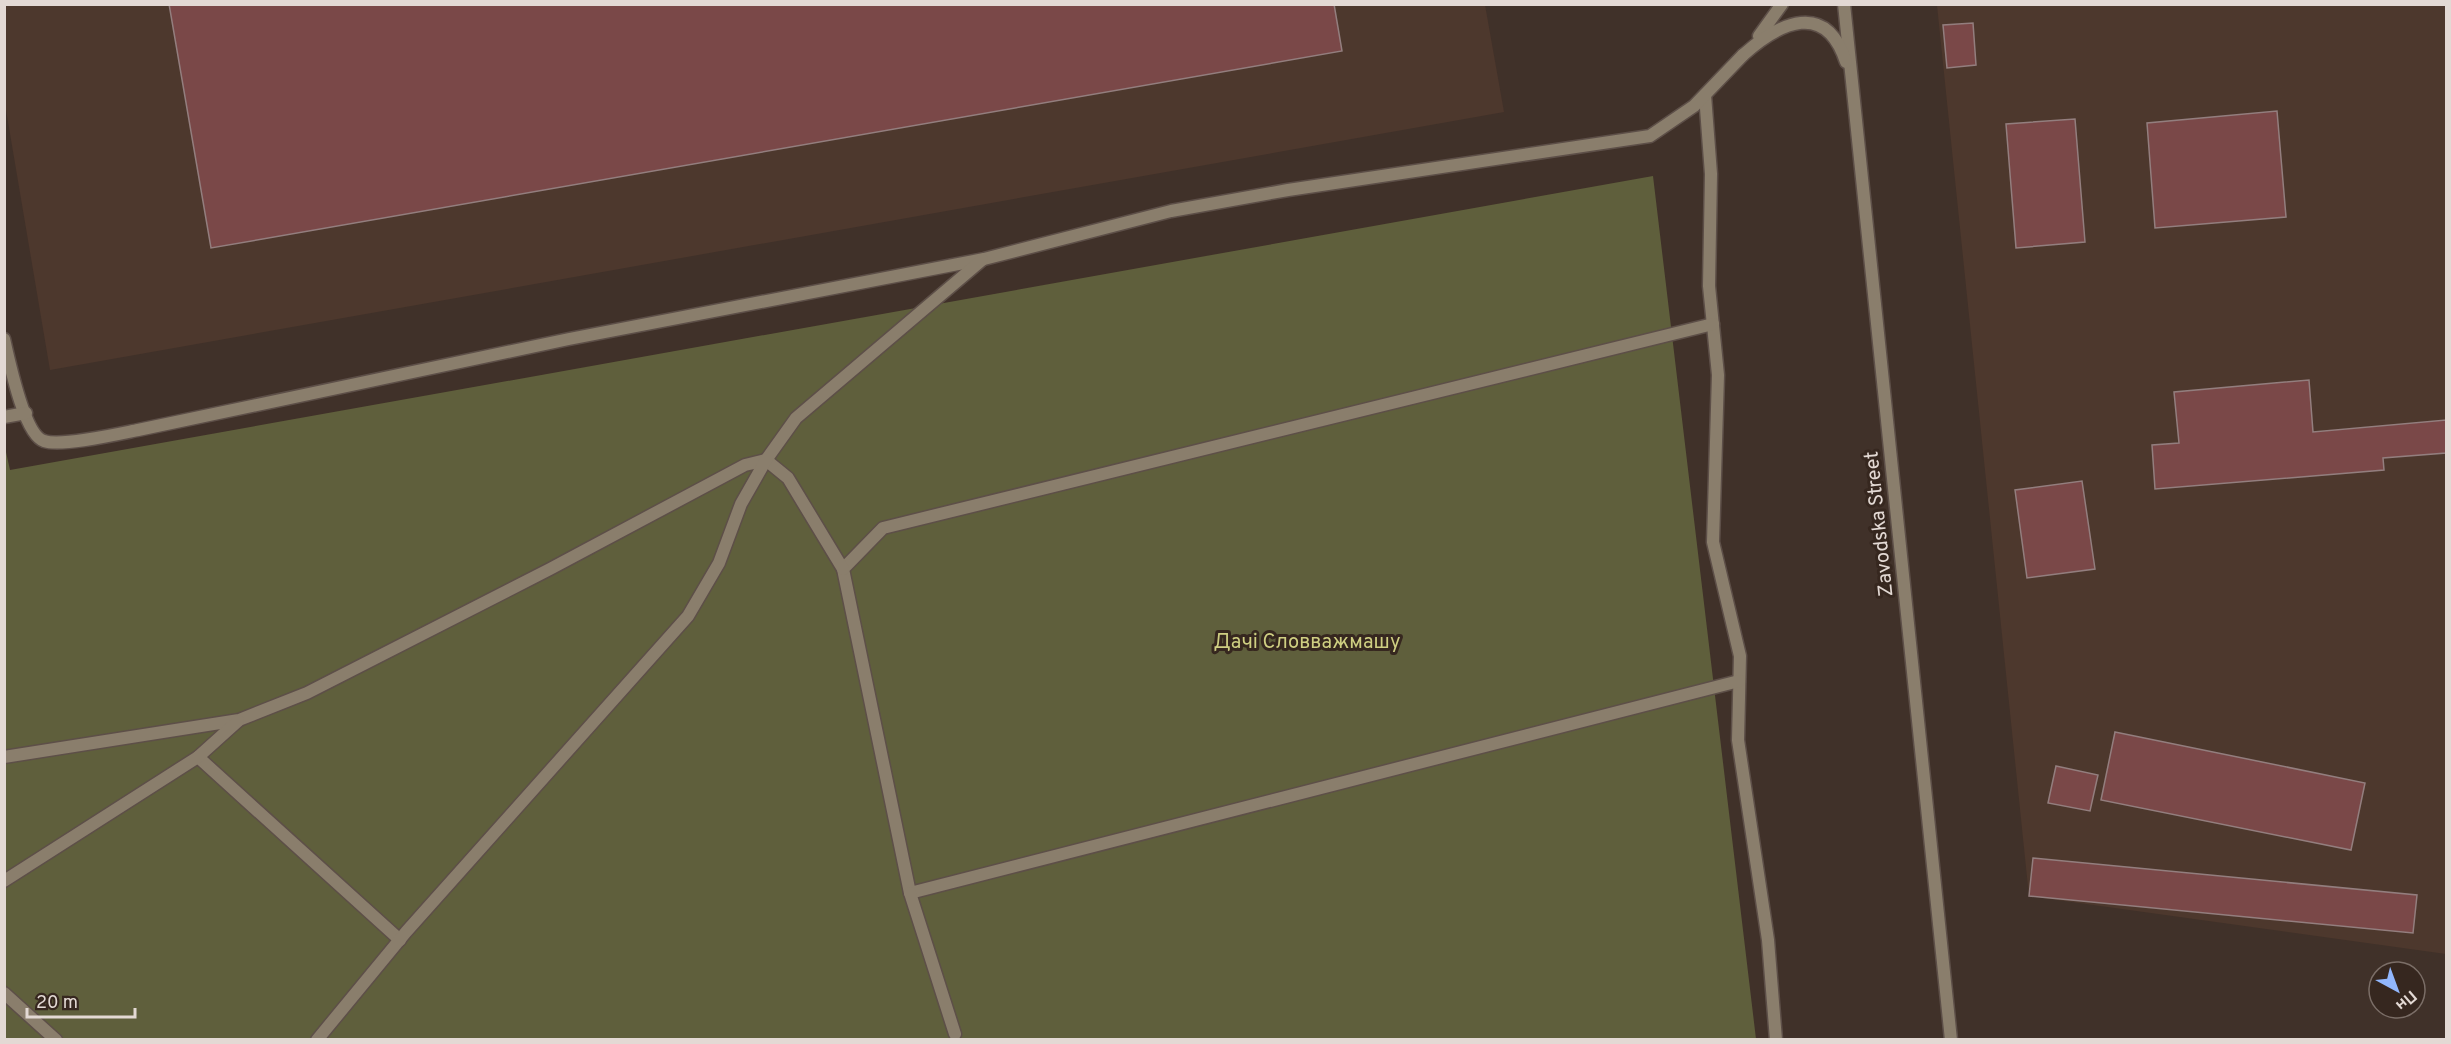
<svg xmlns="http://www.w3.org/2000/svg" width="2451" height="1044" font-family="Overpass,sans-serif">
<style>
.built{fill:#4d382d}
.green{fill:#5f5f3c}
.building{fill:#7a4848;stroke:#937e7e;stroke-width:1.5}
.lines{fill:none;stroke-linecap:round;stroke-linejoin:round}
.service-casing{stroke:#5d4f48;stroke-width:15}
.tertiary-casing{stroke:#5d4f48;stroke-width:15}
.service{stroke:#8a7e6c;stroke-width:12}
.tertiary{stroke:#8a7e6c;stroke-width:12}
.labels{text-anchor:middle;stroke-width:6;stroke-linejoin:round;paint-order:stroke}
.street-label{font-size:20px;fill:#e3d9d4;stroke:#36271f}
.park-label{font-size:20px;fill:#cfcf82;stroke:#36271f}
</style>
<rect width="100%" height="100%" fill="#403129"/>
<g class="built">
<polygon points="4,5 1485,5 1504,112 50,370 5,104"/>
<polygon points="1937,5 2446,5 2446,954 2029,896"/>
</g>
<polygon class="green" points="1653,176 1756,1039 5,1039 4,443 10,470"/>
<g class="building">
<polygon points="169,4 1334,4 1342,51 211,248"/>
<polygon points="1973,23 1976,65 1947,68 1943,25"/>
<polygon points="2277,111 2286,217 2155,228 2147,123"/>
<polygon points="2075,119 2085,242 2016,248 2006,124"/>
<polygon points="2309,380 2313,432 2446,420 2446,453 2383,458 2384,470 2155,489 2152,445 2179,443 2174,392"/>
<polygon points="2082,481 2095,569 2027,578 2015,490"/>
<polygon points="2115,732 2365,783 2351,850 2101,800"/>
<polygon points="2056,766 2098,775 2090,811 2048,803"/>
<polygon points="2033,858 2417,895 2413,933 2029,896"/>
</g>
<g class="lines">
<defs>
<g id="service">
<polyline points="1705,95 1711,174 1709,286 1718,375 1713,542 1740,656 1738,740 1768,940 1776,1040"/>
<polyline points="1713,324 883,528 843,569 910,893 1739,681"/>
<path d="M 4,339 C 9,360 24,435 44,441 C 61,447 118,434 138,430 L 569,339 L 984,259 L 1171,211 L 1288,190 L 1650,136 L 1694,106 L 1743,55"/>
<polyline points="4,417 26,413"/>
<polyline points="4,757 239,720 307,693 550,569 745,465 766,460 788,478 843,569"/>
<polyline points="198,757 400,940"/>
<polyline points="4,881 198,757 238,721"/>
<polyline points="910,893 955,1034"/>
<polyline points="4,993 56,1040"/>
<polyline points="317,1040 406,932 688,616 719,563 741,504 766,460 796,418 982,260"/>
</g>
<g id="tertiary">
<polyline points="1844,4 1951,1040"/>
<polyline points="1759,36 1782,4"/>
<path d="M 1743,55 C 1780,22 1826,0 1846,62"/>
</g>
</defs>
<use href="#service" class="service-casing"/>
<use href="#tertiary" class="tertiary-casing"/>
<use href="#service" class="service"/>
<use href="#tertiary" class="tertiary"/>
</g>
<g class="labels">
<g class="street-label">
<text transform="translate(1878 524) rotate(-96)" y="7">Zavodska Street</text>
</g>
<g class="park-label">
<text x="1307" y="648">Дачі Словважмашу</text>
</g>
</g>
<rect width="2451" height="1044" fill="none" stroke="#e3d9d4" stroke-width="12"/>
<g transform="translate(2397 990) rotate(139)"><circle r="28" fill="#36271f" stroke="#7b6e67" stroke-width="1.5"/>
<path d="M0-4.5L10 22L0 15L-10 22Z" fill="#92b7fd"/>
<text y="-9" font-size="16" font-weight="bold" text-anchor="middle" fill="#e3d9d4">Пн</text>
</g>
<path d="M27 1008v9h108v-9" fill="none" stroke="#e3d9d4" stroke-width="3"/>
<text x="36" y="1008" font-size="18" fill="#e3d9d4" stroke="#36271f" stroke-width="4.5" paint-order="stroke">20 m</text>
</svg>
